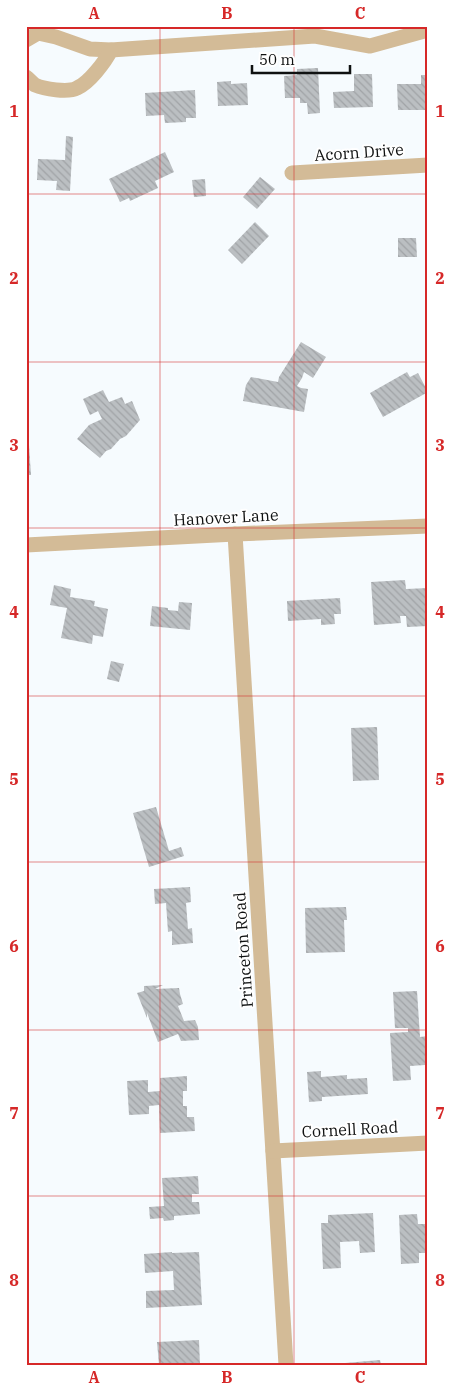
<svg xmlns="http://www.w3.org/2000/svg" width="454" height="1391" font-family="'IBM Plex Serif',serif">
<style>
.building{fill:url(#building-back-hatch)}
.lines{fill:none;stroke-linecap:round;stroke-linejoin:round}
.street{stroke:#d3bb97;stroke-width:15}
.grid{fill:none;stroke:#d62828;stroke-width:1;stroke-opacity:0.55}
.labels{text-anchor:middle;stroke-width:4;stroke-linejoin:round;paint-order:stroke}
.street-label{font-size:16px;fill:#0f1111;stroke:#fff}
.neatline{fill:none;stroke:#d62828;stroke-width:2}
.grid-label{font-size:16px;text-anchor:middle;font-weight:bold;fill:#d62828}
</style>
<defs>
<pattern id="building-back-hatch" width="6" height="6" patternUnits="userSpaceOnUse" patternTransform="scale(1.25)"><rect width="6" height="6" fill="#bbbfc2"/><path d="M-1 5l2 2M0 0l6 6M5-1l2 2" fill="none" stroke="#a0a3a6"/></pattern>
</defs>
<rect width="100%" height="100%" fill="#f6fbfe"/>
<g class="building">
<polygon points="318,68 320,113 308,114 307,103 300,103 300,98 285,98 284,76 297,75 297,69"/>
<polygon points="354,74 372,74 373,107 334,108 333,92 354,91"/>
<polygon points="421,75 428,75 428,110 398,110 397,84 421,84"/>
<polygon points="231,81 231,84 247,83 248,105 218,106 217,82"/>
<polygon points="195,90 196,118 186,118 186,122 165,123 164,115 146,116 145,93"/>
<polygon points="66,136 73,137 70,191 56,190 57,181 37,180 38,159 65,160"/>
<polygon points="165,152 174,172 155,181 158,188 130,201 129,198 120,202 109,179"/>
<polygon points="260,177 275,189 257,209 243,197"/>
<polygon points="205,179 206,196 194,197 192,180"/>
<polygon points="255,222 269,236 242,264 228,250"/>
<polygon points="398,238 416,238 417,257 398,257"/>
<polygon points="301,342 326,357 313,378 304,372 302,378 297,386 301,388 308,389 304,412 243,401 246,385 251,377 278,382 279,377"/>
<polygon points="407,372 410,377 418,373 428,392 383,417 370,393"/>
<polygon points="103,390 109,402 122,397 125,404 132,401 140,420 126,436 120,439 111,449 106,451 100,458 77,439 89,425 102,419 98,411 90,415 83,399"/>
<polygon points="26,445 29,445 31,475 26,475"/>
<polygon points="405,580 406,589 428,588 428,626 407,627 406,616 400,616 401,623 374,625 371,582"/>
<polygon points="54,585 71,589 70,597 95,601 94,606 108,609 103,637 93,635 92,644 61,638 67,608 50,605"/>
<polygon points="340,598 341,614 334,614 335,624 321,625 321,619 288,621 287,601"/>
<polygon points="179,602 192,603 190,630 150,626 152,606 168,608 168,610 178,611"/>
<polygon points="111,661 124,664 119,682 107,679"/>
<polygon points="377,727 379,780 353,781 351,728"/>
<polygon points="156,807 169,851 181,847 184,856 149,867 133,813"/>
<polygon points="190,887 191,902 186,903 188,929 192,928 193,943 172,945 172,931 168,932 166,903 155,904 154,889"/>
<polygon points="346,907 347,920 344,920 345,952 306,953 305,908"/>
<polygon points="163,985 155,989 179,988 180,994 183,1004 178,1006 184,1021 195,1020 198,1027 199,1040 181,1041 178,1034 158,1042 147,1013 147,1018 137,993 144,991 144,986"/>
<polygon points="417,991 420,1037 428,1036 428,1069 425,1069 425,1065 410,1066 411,1080 393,1081 390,1033 408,1032 408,1028 395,1028 393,992"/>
<polygon points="321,1071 321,1077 347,1075 347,1079 367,1078 368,1094 322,1097 322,1101 309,1102 307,1072"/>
<polygon points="187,1076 187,1091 183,1091 183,1106 187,1106 187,1117 194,1117 195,1131 160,1133 159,1105 149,1106 149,1114 129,1115 127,1081 148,1080 148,1092 160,1091 160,1078"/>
<polygon points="198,1176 199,1194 192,1194 192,1202 199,1202 200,1214 174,1216 174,1220 164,1221 163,1218 150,1219 149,1207 164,1206 162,1178"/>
<polygon points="373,1213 375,1252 360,1253 359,1241 340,1242 341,1268 323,1269 321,1223 328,1223 328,1215"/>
<polygon points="417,1214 418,1224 428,1224 428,1253 419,1253 419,1263 401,1264 399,1215"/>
<polygon points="172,1252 172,1253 199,1252 202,1305 146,1308 146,1291 174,1290 173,1271 145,1273 144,1254"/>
<polygon points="199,1340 200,1365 159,1365 157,1342"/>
<polygon points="380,1360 381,1365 345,1365 345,1363"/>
</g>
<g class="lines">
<g class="street">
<polyline points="26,40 38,33 56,37 90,49 111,50 315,36 370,46 428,30"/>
<path d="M 26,77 C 29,79 32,83 35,85 C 44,89 68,93 77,88 C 89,83 105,62 111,50"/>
<polyline points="292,173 428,165"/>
<polyline points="235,534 286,1365"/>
<polyline points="26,545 235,534 428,526"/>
<polyline points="273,1151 428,1143"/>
</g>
</g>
<path class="grid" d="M 160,26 L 160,1365M 294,26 L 294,1365M 26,194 L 428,194M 26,362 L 428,362M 26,528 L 428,528M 26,696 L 428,696M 26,862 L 428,862M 26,1030 L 428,1030M 26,1196 L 428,1196"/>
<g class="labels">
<g class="street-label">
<text transform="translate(359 152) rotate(-4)" y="6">Acorn Drive</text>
<text transform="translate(226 517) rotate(-3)" y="6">Hanover Lane</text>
<text transform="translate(243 950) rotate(-94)" y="6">Princeton Road</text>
<text transform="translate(350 1129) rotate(-3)" y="6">Cornell Road</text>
</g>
</g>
<rect width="454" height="1391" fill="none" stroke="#ffffff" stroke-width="55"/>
<path d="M252 65v8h98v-8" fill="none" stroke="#0f1111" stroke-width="2.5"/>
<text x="259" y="65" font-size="15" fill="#0f1111" stroke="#ffffff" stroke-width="4" paint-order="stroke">50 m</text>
<rect x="28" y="28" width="398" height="1336" class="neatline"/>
<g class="grid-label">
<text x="94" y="19">A</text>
<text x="227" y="19">B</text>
<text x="360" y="19">C</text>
<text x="14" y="117">1</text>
<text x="440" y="117">1</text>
<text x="14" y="284">2</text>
<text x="440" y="284">2</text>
<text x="14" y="451">3</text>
<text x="440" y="451">3</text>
<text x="14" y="618">4</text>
<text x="440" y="618">4</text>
<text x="14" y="785">5</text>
<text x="440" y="785">5</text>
<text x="14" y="952">6</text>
<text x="440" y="952">6</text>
<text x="14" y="1119">7</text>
<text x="440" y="1119">7</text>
<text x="14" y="1286">8</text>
<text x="440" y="1286">8</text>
<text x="94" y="1383">A</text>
<text x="227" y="1383">B</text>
<text x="360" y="1383">C</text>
</g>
</svg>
